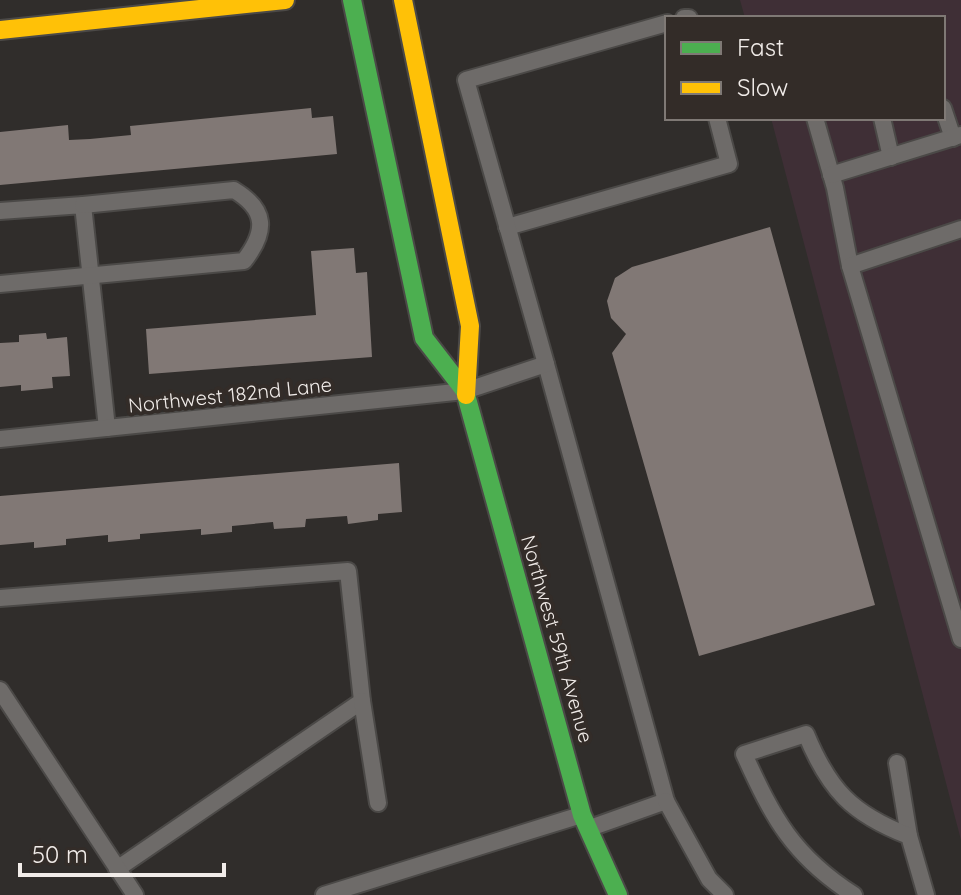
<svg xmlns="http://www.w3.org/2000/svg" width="961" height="895" font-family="Quicksand,sans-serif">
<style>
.commercial{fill:#3f2f36}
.building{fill:#817875}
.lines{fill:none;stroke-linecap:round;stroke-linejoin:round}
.lane-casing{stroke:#4b4947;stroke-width:20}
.fast-casing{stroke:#4b4947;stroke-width:22}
.slow-casing{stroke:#4b4947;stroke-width:22}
.lane{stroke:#6e6b69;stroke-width:16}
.fast{stroke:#4caf50;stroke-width:18}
.slow{stroke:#ffc107;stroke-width:18}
.labels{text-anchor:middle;stroke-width:8;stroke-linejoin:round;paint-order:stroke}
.street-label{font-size:20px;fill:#f1ece9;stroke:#332c28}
</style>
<rect width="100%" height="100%" fill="#302d2b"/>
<polygon class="commercial" points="740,0 961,0 961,840 771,118 943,118 943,18 745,18"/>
<g class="building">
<polygon points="311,108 312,118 333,116 337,154 0,185 0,132 68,125 69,140 90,139 131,135 130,126"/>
<polygon points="770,227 875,605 699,656 612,353 626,334 611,318 607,301 615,278 632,267"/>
<polygon points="354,248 356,273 367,272 372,357 149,374 146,329 316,315 311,251"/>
<polygon points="46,333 47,339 67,337 70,376 52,377 53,388 21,391 21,385 0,387 0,343 19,342 19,335"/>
<polygon points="399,463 402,512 378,514 378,520 348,524 347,516 306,519 305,527 274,529 273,522 232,526 232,532 201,535 201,529 140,534 140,539 108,542 108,535 66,539 66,545 34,548 34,542 0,545 0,496"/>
</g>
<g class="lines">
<defs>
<g id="lane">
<polyline points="684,18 689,18"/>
<polyline points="943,108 953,138"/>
<polyline points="815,118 835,188 850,266"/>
<polyline points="882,118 891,157"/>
<polyline points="831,175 961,135"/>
<polyline points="0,211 83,205 107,428"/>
<polyline points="507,227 729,164 717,118"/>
<polyline points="961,229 850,266 961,639"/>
<path d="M 0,284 L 244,261 C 267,231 267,210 234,190 L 83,205"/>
<polyline points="546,364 666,801 590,828"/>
<polyline points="0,439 465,391 546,364 466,80 667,23"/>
<polyline points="0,598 348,571 362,701 117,869"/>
<polyline points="0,690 135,895"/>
<polyline points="362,701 378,803"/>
<polyline points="897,763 909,836"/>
<polyline points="666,801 709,879 725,895"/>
<polyline points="324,895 581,815"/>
<path d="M 854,895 C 793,856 773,818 744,754 L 806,734 C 829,790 852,814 909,836 L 926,895"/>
</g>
<g id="fast">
<polyline points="352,0 424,338 465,391"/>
<polyline points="466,395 582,815 618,895"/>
</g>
<g id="slow">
<polyline points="403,0 470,326 466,395"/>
<polyline points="0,30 285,0"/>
</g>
</defs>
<use href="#lane" class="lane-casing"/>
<use href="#fast" class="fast-casing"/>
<use href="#slow" class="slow-casing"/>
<use href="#lane" class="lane"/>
<use href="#fast" class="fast"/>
<use href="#slow" class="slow"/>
</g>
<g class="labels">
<g class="street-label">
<text transform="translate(230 395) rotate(-6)" y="7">Northwest 182nd Lane</text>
<text transform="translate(557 639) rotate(74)" y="7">Northwest 59th Avenue</text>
</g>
</g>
<rect x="665" y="16" width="280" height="104" fill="#332c28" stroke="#7f7975" stroke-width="2"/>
<rect x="681" y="42" width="40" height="12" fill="#4caf50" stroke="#7f7975" stroke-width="2"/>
<text x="737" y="56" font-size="24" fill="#f1ece9">Fast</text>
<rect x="681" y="82" width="40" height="12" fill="#ffc107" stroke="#7f7975" stroke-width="2"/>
<text x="737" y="96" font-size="24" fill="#f1ece9">Slow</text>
<path d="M20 863v12h204v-12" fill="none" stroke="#f1ece9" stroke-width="4"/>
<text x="32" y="863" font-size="24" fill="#f1ece9" stroke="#332c28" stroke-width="6" paint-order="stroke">50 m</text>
</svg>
